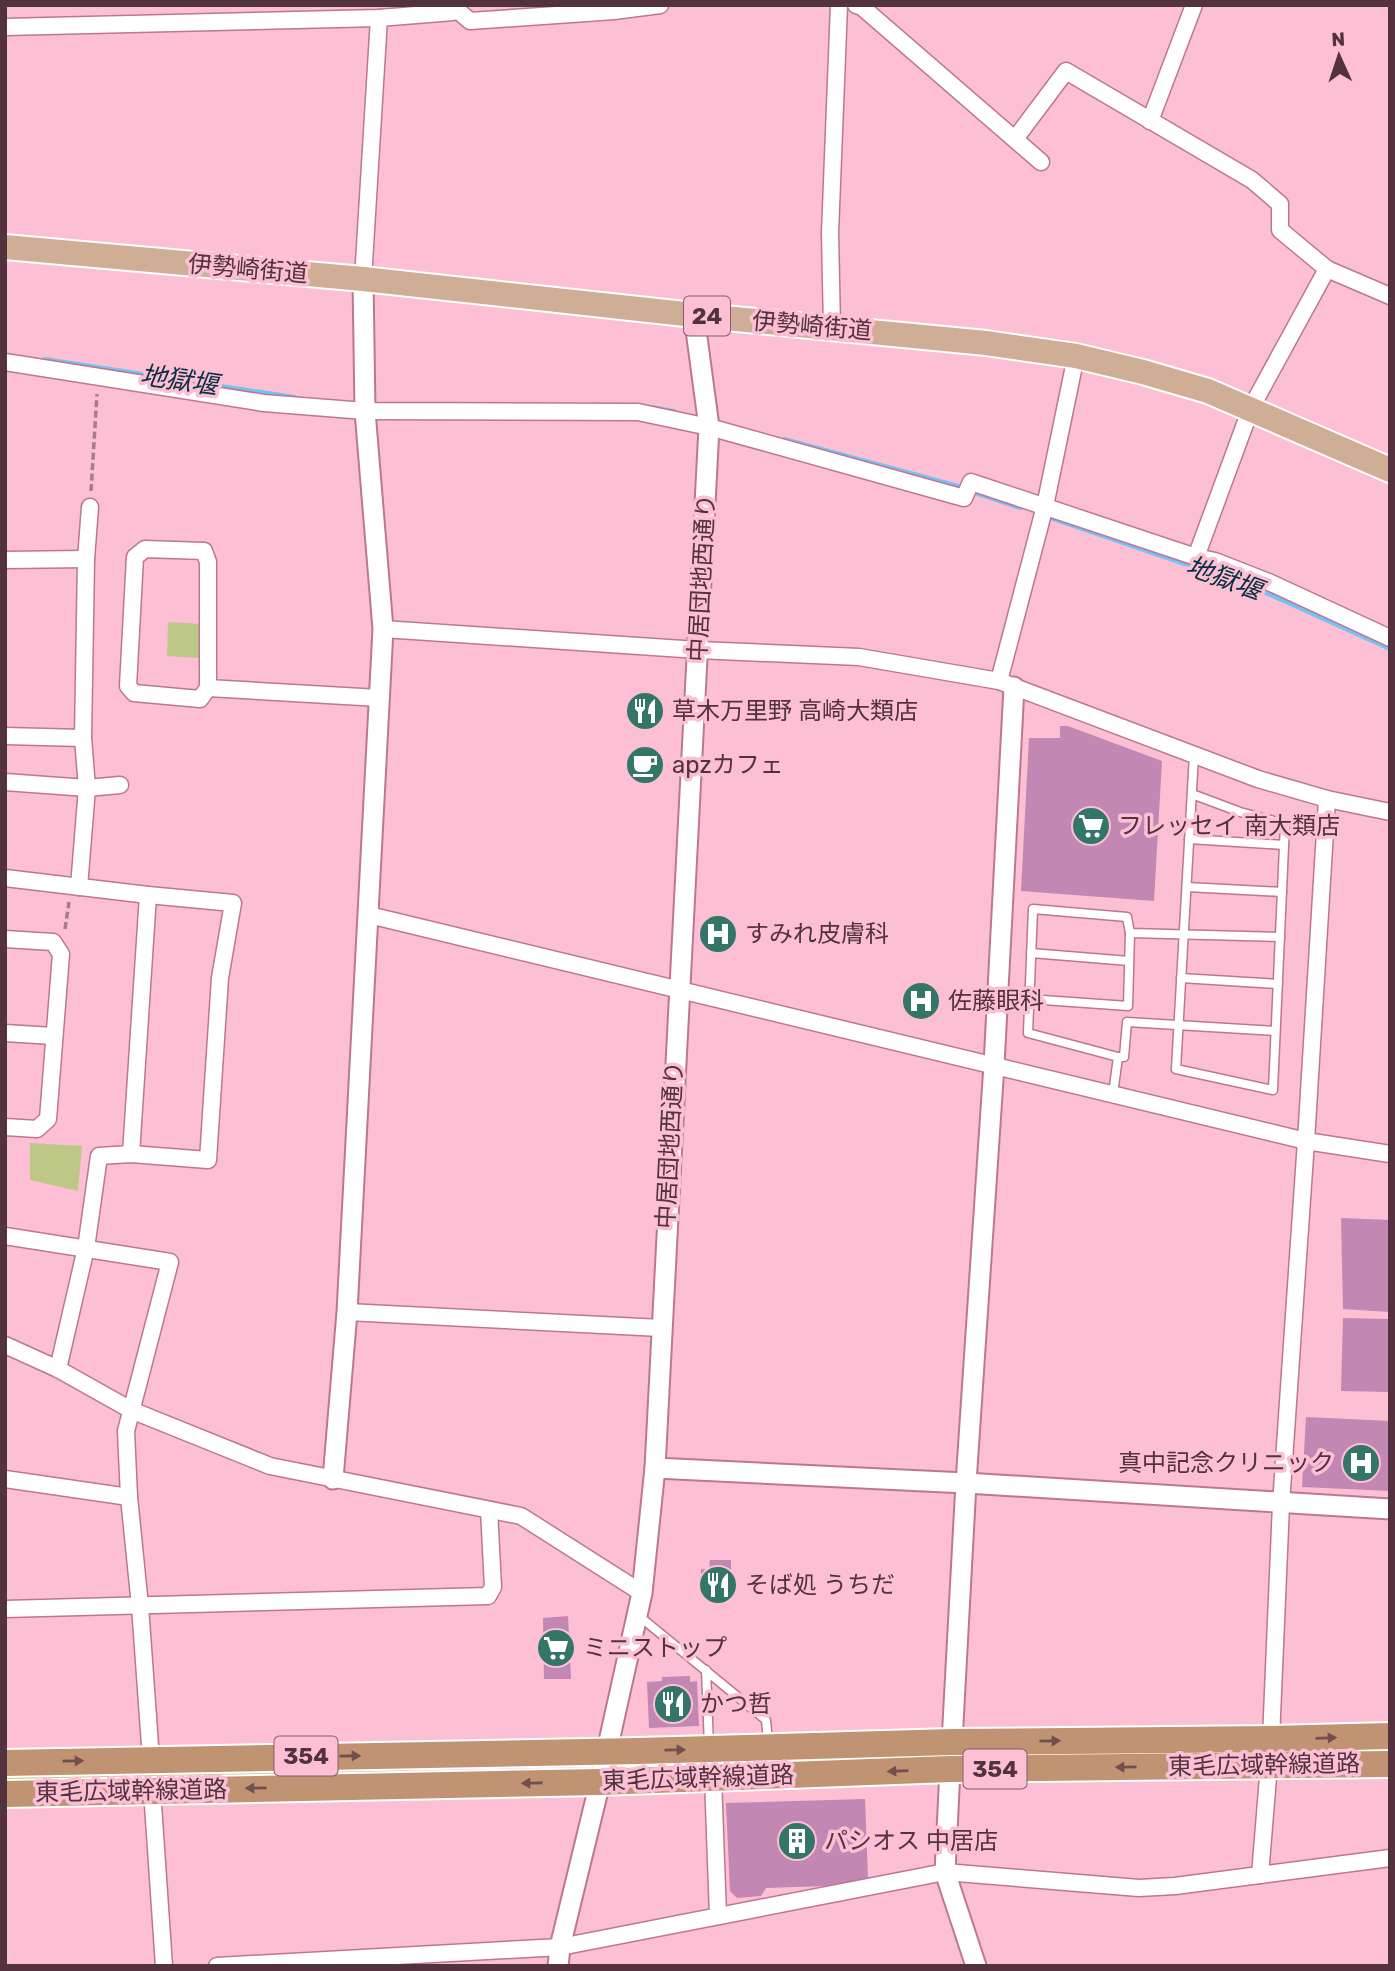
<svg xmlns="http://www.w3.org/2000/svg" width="1395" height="1971" font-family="Rubik,'Noto Sans JP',sans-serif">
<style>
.green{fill:#bdc886}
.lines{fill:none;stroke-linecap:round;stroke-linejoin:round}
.stream{stroke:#71c4f5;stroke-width:6}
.building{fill:#c287b3}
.service-casing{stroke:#bd7791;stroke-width:11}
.minor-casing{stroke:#bd7791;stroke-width:19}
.tertiary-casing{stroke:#bd7791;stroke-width:23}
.primary-casing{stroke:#fff;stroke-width:28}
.trunk-casing{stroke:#fff;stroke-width:30}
.path{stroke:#aa7b8c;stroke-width:3.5;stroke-dasharray:7 3.5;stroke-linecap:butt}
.service{stroke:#fff;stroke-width:8}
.minor{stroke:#fff;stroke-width:16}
.tertiary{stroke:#fff;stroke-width:19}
.primary{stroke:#d0ae95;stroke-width:24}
.trunk{stroke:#c09372;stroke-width:26}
.oneway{fill:#724f4e}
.labels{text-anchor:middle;stroke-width:7;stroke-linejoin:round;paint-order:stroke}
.shield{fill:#fcbfd4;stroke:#845c6b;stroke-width:2}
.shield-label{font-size:23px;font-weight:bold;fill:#51323e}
.street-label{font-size:24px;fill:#51323e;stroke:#fcbfd4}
.poi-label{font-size:24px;fill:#51323e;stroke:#fcbfd4;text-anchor:start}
.water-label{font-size:26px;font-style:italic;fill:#093043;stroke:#fcbfd4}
</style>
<rect width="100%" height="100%" fill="#fcbfd4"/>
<g class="green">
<polygon points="168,622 201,624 200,658 167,656"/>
<polygon points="30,1143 82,1146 78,1191 30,1180"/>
<polygon points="329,1764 416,1771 557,1770 557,1774 141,1781 141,1769"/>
<polygon points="124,1770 125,1781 5,1782 5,1773"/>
</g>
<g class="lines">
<g class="stream">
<polyline points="45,360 294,398"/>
<polyline points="651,408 674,412"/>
<polyline points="784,440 962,488"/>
<polyline points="975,492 1020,507"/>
<polyline points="1053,518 1184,563 1211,567 1390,648"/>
</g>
</g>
<g class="building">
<polygon points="1060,726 1068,726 1162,761 1154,901 1021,891 1029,738 1060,738"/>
<polygon points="1341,1218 1390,1220 1390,1312 1343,1309"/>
<polygon points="1343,1318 1390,1319 1390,1392 1341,1391"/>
<polygon points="1306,1417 1390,1421 1390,1491 1302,1487"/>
<polygon points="710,1560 731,1560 731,1596 704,1596 705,1575 701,1575 701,1569 709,1570"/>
<polygon points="568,1616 571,1679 544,1679 543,1618"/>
<polygon points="690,1676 690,1682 697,1681 699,1726 649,1728 647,1682 662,1681 662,1677"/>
<polygon points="865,1799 868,1879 825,1886 766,1888 761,1896 737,1898 730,1891 726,1803"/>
</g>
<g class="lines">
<defs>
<g id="service">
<polyline points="1192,794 1240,812 1285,824 1273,1090 1176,1069 1194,755"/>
<polyline points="1189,839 1284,845"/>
<polyline points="1187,887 1282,892"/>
<polyline points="1031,953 1129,961"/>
<polyline points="1181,978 1278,984"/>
<polyline points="1029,999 1128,1006 1130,933"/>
<polyline points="1118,1057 1028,1033 1033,909 1127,917 1130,933 1280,937"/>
<polyline points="1113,1094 1118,1057 1124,1057 1127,1022 1275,1031"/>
<polyline points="639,1616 766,1720 768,1742"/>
<polyline points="706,1670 709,1746"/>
</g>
<g id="minor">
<polyline points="856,5 862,7 1041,162"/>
<polyline points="456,9 470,21 614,11 660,5"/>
<polyline points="5,27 379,18 453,12 458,5"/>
<polyline points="1150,121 1194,5"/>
<polyline points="1015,139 1066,71 1252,180 1280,204 1280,230 1327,269 1390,296"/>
<polyline points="363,279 379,18"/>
<polyline points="832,328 830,233 839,5"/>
<polyline points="5,362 264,403 365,411 638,412 709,427 964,498 971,482 1196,557 1215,561 1271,583 1390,638"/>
<polyline points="1196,557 1251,408 1327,269"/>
<polyline points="5,560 86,559"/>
<polyline points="383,629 698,650 859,657 999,681 1258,779 1327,799 1390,812"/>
<polyline points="999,681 1045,506 1076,356"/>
<polyline points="208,688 208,562 204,551 145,549 135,557 128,686 134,693 200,699 208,688 379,698"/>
<polyline points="5,736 83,738"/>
<polyline points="5,782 87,788 120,785"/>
<polyline points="5,878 148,895 233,903 220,978 208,1160 131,1154 99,1156 86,1248 58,1369"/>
<polyline points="79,887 87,788 83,738 86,559 90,507"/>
<polyline points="369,915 1306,1141 1390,1154"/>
<polyline points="5,939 53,942 61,954 48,1119 37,1129 5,1127"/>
<polyline points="5,1033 53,1036"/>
<polyline points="131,1154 148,895"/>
<polyline points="5,1236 170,1262 126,1431 129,1497 140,1606 151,1759"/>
<polyline points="347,1312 661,1328"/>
<polyline points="5,1345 58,1369 131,1410 270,1466 521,1516 642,1593"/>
<polyline points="5,1479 129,1497"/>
<polyline points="5,1609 488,1596 493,1587 489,1510"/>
<polyline points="1271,1739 1281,1504 1306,1141 1327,799"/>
<polyline points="713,1778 718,1916"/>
<polyline points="152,1790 164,1966"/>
<polyline points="1260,1875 1269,1765"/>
<polyline points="217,1966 560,1947 945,1872 1139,1888 1175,1886 1390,1858"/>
</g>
<g id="tertiary">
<polyline points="655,1468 966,1483 1390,1509"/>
<polyline points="333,1479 347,1312 383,629 365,411 363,279"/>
<polyline points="952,1742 966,1483 994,1065 1014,687"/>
<polyline points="950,1769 945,1872 976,1966"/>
<polyline points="558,1966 560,1947 600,1782 642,1593 655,1468 709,427 694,315"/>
</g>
<polyline id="primary" points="5,247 363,279 694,315 986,343 1076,356 1143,372 1208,391 1390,470"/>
<g id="trunk">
<polyline points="5,1763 638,1751 952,1742 1271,1739 1390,1736"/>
<polyline points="5,1794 600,1782 950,1769 1390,1764"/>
</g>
</defs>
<use href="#service" class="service-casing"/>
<use href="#minor" class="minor-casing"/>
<use href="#tertiary" class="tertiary-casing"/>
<use href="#primary" class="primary-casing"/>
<use href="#trunk" class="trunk-casing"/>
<g class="path">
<polyline points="91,491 97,394"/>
<polyline points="65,929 69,902"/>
</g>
<use href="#service" class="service"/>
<use href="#minor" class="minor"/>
<use href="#tertiary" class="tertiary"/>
<use href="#primary" class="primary"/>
<use href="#trunk" class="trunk"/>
</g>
<defs><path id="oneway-solid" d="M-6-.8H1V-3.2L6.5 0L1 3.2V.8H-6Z" transform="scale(1.75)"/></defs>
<g class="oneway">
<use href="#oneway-solid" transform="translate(1326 1738) rotate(-2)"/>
<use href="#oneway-solid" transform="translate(1050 1741) rotate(-1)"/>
<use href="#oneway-solid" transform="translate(675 1750) rotate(-1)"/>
<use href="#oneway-solid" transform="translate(350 1756) rotate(-1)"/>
<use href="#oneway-solid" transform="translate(73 1761) rotate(-1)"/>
<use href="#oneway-solid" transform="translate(1126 1767) rotate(179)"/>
<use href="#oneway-solid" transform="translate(898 1771) rotate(178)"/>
<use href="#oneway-solid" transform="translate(532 1783) rotate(179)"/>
<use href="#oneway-solid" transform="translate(256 1788) rotate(179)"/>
</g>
<defs>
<symbol id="restaurant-disc" viewBox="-11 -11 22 22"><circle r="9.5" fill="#337566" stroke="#fcbfd4"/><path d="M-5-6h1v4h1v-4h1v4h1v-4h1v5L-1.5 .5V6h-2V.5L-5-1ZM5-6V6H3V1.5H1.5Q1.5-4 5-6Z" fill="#fff"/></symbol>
<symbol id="cafe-disc" viewBox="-11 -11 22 22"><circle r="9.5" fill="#337566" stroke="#fcbfd4"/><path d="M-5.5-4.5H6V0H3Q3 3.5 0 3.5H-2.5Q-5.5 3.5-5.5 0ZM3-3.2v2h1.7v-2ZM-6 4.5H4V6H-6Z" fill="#fff"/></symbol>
<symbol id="supermarket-disc" viewBox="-11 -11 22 22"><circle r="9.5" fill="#337566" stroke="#fcbfd4"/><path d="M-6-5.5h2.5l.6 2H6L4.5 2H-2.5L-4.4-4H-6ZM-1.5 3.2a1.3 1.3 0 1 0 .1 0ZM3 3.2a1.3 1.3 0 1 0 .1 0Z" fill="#fff"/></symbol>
<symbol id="hospital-disc" viewBox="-11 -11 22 22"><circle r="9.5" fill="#337566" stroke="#fcbfd4"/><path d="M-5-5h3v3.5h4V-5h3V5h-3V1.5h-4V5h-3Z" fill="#fff"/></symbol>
<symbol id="building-disc" viewBox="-11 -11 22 22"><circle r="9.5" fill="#337566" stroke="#fcbfd4"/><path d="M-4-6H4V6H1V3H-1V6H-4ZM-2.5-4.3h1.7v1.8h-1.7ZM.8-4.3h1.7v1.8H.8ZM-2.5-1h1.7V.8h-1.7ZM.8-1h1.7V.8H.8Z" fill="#fff"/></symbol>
</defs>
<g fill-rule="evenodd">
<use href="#restaurant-disc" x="623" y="689" width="44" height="44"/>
<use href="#cafe-disc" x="623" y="743" width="44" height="44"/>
<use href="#supermarket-disc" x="1069" y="804" width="44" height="44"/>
<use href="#hospital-disc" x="696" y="912" width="44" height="44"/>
<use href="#hospital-disc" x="899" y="979" width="44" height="44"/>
<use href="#hospital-disc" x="1339" y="1441" width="44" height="44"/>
<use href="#restaurant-disc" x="696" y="1563" width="44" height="44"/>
<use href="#supermarket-disc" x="534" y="1626" width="44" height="44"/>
<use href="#restaurant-disc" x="651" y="1682" width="44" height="44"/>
<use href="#building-disc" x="775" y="1819" width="44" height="44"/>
</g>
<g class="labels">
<g class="shield">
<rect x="684" y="296.5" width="46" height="39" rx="5"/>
<rect x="274.5" y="1736.5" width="63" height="39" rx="5"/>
<rect x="963.5" y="1749.5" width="63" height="39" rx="5"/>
</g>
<g class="shield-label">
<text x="707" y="324">24</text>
<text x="306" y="1764">354</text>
<text x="995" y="1777">354</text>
</g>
<g class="street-label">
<text transform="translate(248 269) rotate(5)" y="8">伊勢崎街道</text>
<text transform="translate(812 326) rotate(5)" y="8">伊勢崎街道</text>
<text transform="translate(702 578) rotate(-87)" y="8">中居団地西通り</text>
<text transform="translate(670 1145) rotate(-87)" y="8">中居団地西通り</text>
<text transform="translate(1264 1765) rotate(-1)" y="8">東毛広域幹線道路</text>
<text transform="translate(698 1778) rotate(-2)" y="8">東毛広域幹線道路</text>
<text transform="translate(131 1791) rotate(-1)" y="8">東毛広域幹線道路</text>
</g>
<g class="poi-label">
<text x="672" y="719">草木万里野 高崎大類店</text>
<text x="672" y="773">apzカフェ</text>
<text x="1118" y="834">フレッセイ 南大類店</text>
<text x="745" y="942">すみれ皮膚科</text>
<text x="948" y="1009">佐藤眼科</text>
<text x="1334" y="1471" text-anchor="end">真中記念クリニック</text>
<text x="745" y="1593">そば処 うちだ</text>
<text x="583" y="1656">ミニストップ</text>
<text x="700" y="1712">かつ哲</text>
<text x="824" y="1849">パシオス 中居店</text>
</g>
<g class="water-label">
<text transform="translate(179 380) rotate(8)" y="9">地獄堰</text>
<text transform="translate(1224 578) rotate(20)" y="9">地獄堰</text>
</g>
</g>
<rect width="1395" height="1971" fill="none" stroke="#51323e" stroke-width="14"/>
<g transform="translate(1339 56) rotate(357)" stroke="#fcbfd4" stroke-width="5" paint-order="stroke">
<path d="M0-5L12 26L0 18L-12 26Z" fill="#51323e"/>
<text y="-10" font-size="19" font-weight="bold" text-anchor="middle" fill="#51323e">N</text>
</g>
</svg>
